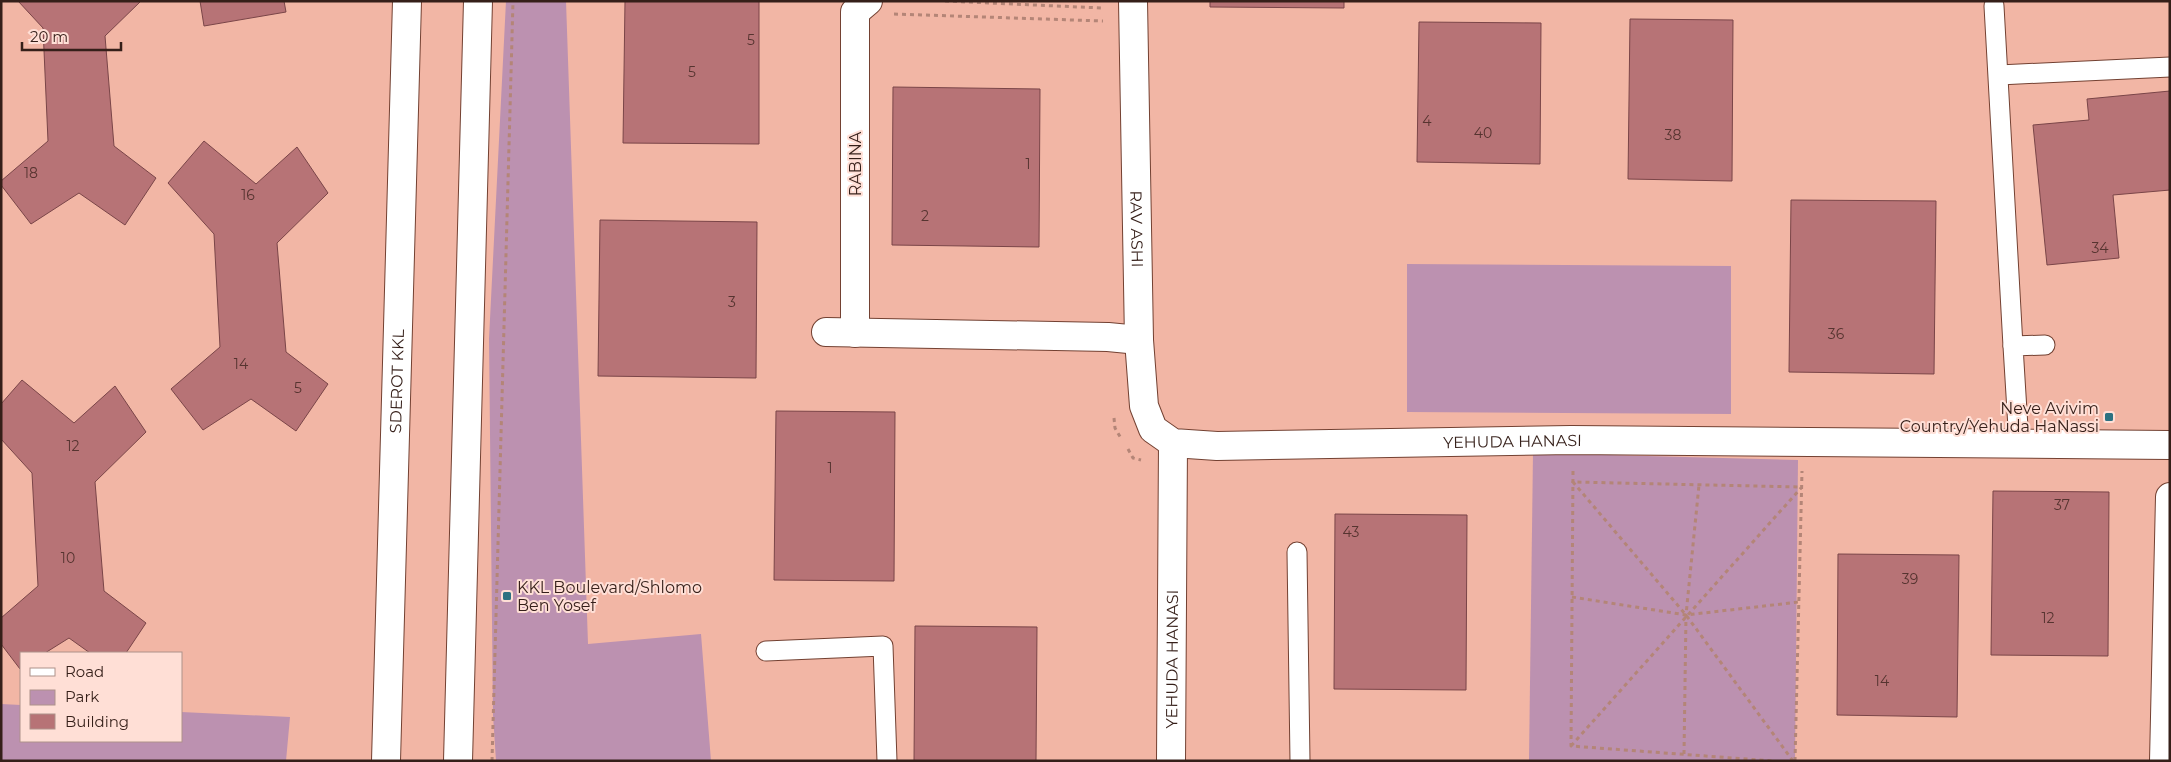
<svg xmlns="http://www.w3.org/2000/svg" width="2171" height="762" font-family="Montserrat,sans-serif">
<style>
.green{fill:#bc91b0}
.building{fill:#b77376;stroke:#7a4548}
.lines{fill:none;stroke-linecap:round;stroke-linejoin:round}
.service-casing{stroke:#734132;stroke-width:21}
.pedestrian-casing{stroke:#734132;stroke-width:30}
.minor-casing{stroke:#734132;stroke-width:30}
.tertiary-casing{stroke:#734132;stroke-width:30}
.secondary-casing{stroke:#734132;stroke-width:30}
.path{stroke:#b48577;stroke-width:3;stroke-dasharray:4 4;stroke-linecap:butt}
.service{stroke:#fff;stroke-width:19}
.pedestrian{stroke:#fff;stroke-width:28}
.minor{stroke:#fff;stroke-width:28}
.tertiary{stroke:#fff;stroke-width:28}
.secondary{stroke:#fff;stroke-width:28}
.poi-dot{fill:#2d7181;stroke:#ffdfd6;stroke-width:2}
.labels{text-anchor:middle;stroke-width:4;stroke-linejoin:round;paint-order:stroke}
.number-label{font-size:14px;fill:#563430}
.street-label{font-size:16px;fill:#351f19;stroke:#ffdfd6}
.poi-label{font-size:16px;fill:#351f19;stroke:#ffdfd6;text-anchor:end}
</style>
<rect width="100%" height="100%" fill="#f2b6a5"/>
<g class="green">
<polygon points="506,1 566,1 588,644 701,634 711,761 496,761 493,715 489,339"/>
<polygon points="1407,264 1731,266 1731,414 1407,412"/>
<polygon points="1533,453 1798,460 1795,761 1529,761"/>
<polygon points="1,704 21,705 21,741 181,741 181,712 290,717 286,761 1,761"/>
</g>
<g class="building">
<polygon points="18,1 141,1 105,36 114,146 156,178 125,225 79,193 31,224 1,185 1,181 48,141 43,28"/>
<polygon points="200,1 284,1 286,12 204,26"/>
<polygon points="625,1 759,1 759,144 623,143"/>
<polygon points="1210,1 1344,1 1344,8 1210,7"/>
<polygon points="1630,19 1733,20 1732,181 1628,179"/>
<polygon points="1419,22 1541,23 1540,164 1417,162"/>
<polygon points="893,87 1040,89 1039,247 892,245"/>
<polygon points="2170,91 2170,190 2113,195 2119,258 2047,265 2033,125 2089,120 2087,99"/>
<polygon points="204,141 256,184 297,147 328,193 277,243 286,352 328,384 296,431 251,399 203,430 171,389 220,347 214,234 168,183"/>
<polygon points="1791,200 1936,201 1934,374 1789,372"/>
<polygon points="600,220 757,222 756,378 598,376"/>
<polygon points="22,380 74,423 115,386 146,432 95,482 104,591 146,623 126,653 90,653 69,638 45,653 21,653 20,669 1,644 1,618 38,586 32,473 1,439 1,404"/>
<polygon points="776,411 895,412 894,581 774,580"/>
<polygon points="1993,491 2109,492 2108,656 1991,655"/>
<polygon points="1335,514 1467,515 1466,690 1334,689"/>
<polygon points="1838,554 1959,555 1957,717 1837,715"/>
<polygon points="915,626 1037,627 1036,761 914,761"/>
</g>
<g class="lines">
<defs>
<g id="service">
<polyline points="1994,6 2013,346"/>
<polyline points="1999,75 2170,67"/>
<polyline points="2019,444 2013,346 2045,345"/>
<polyline points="1297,552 1300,761"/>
<polyline points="766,651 883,646 887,761"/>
</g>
<polyline id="pedestrian" points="855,333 855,12 868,1"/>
<g id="minor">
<polyline points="826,332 1108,337 1139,340"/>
<path id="s1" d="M 1171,761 L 1173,443"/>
<polyline points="2164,761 2170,497"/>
</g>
<g id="tertiary">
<path id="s2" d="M 1133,1 L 1139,340 L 1144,406 L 1153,429 L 1173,443 L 1217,446 L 1571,440 L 2170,445"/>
</g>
<g id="secondary">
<path id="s3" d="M 386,761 L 407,1"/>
<polyline points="458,761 478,1"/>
</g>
</defs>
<use href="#service" class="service-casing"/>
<use href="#pedestrian" class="pedestrian-casing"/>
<use href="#minor" class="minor-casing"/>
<use href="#tertiary" class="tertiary-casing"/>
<use href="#secondary" class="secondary-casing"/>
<g class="path">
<polyline points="945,1 1102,8"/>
<polyline points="894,14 1103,21"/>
<polyline points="1114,418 1115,428 1122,440"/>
<polyline points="1128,449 1133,458 1141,460"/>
<polyline points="1573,471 1571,746 1773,761"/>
<polyline points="1572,597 1686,615 1799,602"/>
<polyline points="1571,746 1801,488"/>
<polyline points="1684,754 1686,615 1699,485"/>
<polyline points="492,761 513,1"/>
<polyline points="1793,761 1686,615 1573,482 1801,487"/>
<polyline points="1795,761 1802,471"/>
</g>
<use href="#service" class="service"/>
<use href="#pedestrian" class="pedestrian"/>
<use href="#minor" class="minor"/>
<use href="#tertiary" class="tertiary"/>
<use href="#secondary" class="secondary"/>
</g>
<g class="poi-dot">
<rect x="2104" y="412" width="10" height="10" rx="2.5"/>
<rect x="502" y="591" width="10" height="10" rx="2.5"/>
</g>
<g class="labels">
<g class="number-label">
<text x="751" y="45">5</text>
<text x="692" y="77">5</text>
<text x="1427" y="126">4</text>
<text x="1483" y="138">40</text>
<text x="1673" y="140">38</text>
<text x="1028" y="169">1</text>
<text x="31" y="178">18</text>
<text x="248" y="200">16</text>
<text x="925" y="221">2</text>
<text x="2100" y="253">34</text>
<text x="732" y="307">3</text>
<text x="1836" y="339">36</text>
<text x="241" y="369">14</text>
<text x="298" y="393">5</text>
<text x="73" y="451">12</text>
<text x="830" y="473">1</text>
<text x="2062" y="510">37</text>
<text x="1351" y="537">43</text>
<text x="68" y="563">10</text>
<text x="1910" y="584">39</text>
<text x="2048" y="623">12</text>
<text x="1882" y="686">14</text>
</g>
<g class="street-label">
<text transform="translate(855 164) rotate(-90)" y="6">RABINA</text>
<text dy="6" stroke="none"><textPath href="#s2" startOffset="228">RAV ASHI</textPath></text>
<text dy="6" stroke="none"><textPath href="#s3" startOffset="380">SDEROT KKL</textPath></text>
<text dy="6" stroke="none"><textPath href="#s2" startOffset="794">YEHUDA HANASI</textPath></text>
<text dy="6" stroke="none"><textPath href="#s1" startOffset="102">YEHUDA HANASI</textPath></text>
</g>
<g class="poi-label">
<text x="2099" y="414">Neve Avivim<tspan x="2099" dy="18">Country/Yehuda HaNassi</tspan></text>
<text x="517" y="593" text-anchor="start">KKL Boulevard/Shlomo<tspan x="517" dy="18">Ben Yosef</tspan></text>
</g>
</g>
<rect width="2171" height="762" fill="none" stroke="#351f19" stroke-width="5"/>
<rect x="20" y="652" width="162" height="90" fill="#ffdfd6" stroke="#ae928a"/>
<rect x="30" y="668" width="25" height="8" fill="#ffffff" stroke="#ae928a"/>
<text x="65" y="677" font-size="15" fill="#351f19">Road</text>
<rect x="30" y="690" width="25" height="15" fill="#bc91b0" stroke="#ae928a"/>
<text x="65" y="702" font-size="15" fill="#351f19">Park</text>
<rect x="30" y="714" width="25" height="15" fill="#b77376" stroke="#ae928a"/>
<text x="65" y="727" font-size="15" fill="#351f19">Building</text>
<path d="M22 42v8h99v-8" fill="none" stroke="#351f19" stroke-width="2.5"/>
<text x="30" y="42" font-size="15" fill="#351f19" stroke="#ffdfd6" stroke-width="4" paint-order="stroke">20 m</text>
</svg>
